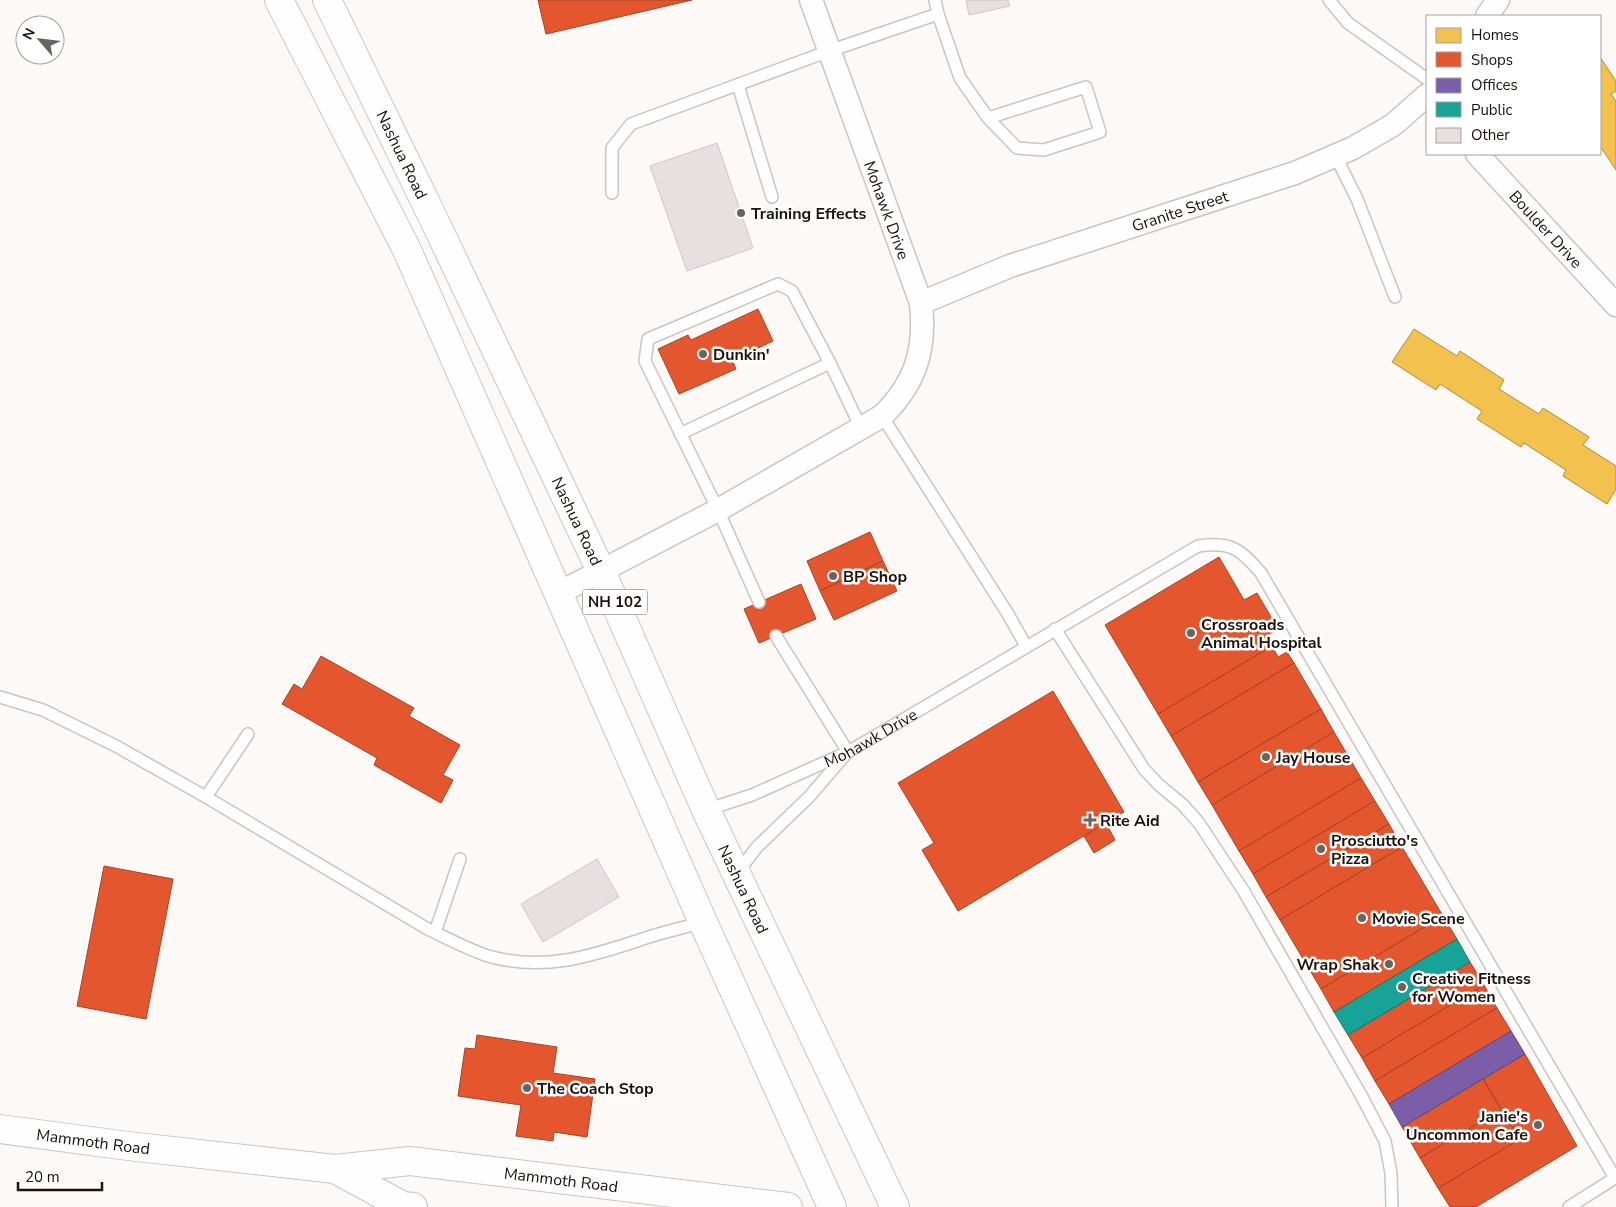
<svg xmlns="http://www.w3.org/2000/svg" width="1616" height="1207" font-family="'Nunito Sans',sans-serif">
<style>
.homes{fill:#f2c14e;stroke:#b28c3a}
.shops{fill:#e4572e;stroke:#a84223}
.offices{fill:#7b5ea7;stroke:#5f4778}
.public{fill:#17a398;stroke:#19776d}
.building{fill:#e8dfe0;stroke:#cfc6c8}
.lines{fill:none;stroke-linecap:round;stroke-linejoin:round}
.service-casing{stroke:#cbc4bf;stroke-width:14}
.minor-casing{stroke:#cbc4bf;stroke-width:25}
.secondary-casing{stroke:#cbc4bf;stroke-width:30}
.primary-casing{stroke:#cbc4bf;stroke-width:30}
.service{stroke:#fffefe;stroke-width:11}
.minor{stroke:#fffefe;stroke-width:22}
.secondary{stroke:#fffefe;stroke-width:28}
.primary{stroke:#fffefe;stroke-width:28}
.poi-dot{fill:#6b625d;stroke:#fff;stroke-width:2}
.labels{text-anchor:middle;stroke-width:5;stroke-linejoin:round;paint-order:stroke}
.shield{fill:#fff;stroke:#615854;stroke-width:1}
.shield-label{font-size:15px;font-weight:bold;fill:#1d110a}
.street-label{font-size:16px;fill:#1d110a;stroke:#fff}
.poi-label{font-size:16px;font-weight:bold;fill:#1d110a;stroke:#fff;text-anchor:start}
</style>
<rect width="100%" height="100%" fill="#fcf9f7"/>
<g class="homes">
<polygon points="1600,57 1616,81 1616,91 1611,94 1616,101 1616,170 1600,146"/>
<polygon points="1414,329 1457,356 1460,351 1504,380 1499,389 1539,414 1543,408 1589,437 1583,445 1616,466 1616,489 1607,504 1563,476 1566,470 1524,443 1521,447 1477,419 1482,411 1440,384 1436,390 1392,362"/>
</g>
<g class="shops">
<polygon points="538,0 692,0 546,34"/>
<polygon points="758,309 773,341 732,360 736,369 679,394 658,349 688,335 691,340"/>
<polygon points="870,532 883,561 820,591 807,561"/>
<polygon points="1219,557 1244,600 1257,593 1278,629 1266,636 1272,646 1158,714 1105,625"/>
<polygon points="883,561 897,591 834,620 820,591"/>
<polygon points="801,584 816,619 759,643 744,609"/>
<polygon points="1272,646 1278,657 1287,652 1294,663 1171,736 1158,714"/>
<polygon points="321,656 414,708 409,716 460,745 443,775 453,780 441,803 374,765 377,758 282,704 294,684 302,689"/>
<polygon points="1294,663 1321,709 1198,782 1171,736"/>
<polygon points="1053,691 1124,812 958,911 922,850 934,843 898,783"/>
<polygon points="1321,709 1334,732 1212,805 1198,782"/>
<polygon points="1334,732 1361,778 1239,851 1212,805"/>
<polygon points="1361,778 1375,801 1253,874 1239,851"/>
<polygon points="1375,801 1389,824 1266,897 1253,874"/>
<polygon points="1106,823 1115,840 1094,853 1084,836"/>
<polygon points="1389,824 1402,847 1280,920 1266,897"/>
<polygon points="1402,847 1443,916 1321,989 1280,920"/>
<polygon points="104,866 173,879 146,1019 77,1006"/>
<polygon points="1443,916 1457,939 1334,1012 1321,989"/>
<polygon points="1470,962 1484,985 1362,1058 1348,1035"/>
<polygon points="1484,985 1497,1008 1375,1081 1362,1058"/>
<polygon points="1497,1008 1511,1031 1389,1104 1375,1081"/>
<polygon points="477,1035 557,1047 553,1073 595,1079 587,1137 554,1132 553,1141 516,1136 521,1105 458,1096 465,1048 475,1049"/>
<polygon points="1525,1054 1577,1146 1476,1207 1450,1207 1438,1188 1520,1139 1483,1079"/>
<polygon points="1483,1079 1501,1110 1420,1158 1402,1127"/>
<polygon points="1501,1110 1520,1139 1438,1188 1420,1158"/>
</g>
<polygon class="offices" points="1511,1031 1525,1054 1402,1127 1389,1104"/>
<polygon class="public" points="1457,939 1470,962 1348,1035 1334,1012"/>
<g class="building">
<polygon points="966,0 1008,0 1010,6 969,15"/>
<polygon points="717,143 753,248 687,271 650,166"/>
<polygon points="597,859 619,897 543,942 521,904"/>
</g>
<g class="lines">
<defs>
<g id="service">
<polyline points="935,0 938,14"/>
<polyline points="1329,0 1348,23 1427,79"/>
<polyline points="738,85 772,197"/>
<polyline points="1335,155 1357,199 1395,297"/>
<polyline points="612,193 612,148 631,124 829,51 938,14 960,78 988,118 1017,148 1044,150 1100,132 1086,87 988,118"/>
<polyline points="882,416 1008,614 1026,646"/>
<polyline points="680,434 830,363"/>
<polyline points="759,602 718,510 645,361 648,339 778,284 792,291 830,363 861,428"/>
<polyline points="1055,629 1144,769 1159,785 1182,804 1199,823 1243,890 1361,1095 1385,1141 1391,1173 1392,1207"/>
<polyline points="776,636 848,752"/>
<path d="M 0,697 L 43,710 L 116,746 L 206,797 L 426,928 C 446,938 467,949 488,956 C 548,973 596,954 652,936 C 668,931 686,927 703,922"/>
<polyline points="206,797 248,734"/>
<path id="s1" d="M 706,810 L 752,795 L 848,752 L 1198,546 C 1231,541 1240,549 1261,573 L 1615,1178 L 1569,1207"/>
<polyline points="738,872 757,847 809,797 845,755"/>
<polyline points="435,932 460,859"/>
</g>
<g id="minor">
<polyline points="1487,16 1498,0"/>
<path id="s2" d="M 1477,154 L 1616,305"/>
<path id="s3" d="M 921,303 L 1010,266 L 1295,173 L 1353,148 L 1393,125 L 1427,95"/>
<path d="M 559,593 L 718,510 L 882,416 C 916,383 926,349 921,303 L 811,0"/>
</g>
<g id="secondary">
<path id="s4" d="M 0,1129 L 128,1146 L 335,1169 L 410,1161 L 788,1207"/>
<polyline points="335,1169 403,1206 413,1207"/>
</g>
<g id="primary">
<polyline points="279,0 407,250 703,922 832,1207"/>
<path id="s5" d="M 327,0 L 438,228 L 601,571 L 706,810 L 895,1207"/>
</g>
</defs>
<use href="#service" class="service-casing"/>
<use href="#minor" class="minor-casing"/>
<use href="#secondary" class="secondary-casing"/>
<use href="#primary" class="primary-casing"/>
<use href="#service" class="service"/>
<use href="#minor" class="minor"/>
<use href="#secondary" class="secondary"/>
<use href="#primary" class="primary"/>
</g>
<g class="poi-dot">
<circle cx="741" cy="213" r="5"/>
<circle cx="703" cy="354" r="5"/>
<circle cx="833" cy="576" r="5"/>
<circle cx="1191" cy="633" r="5"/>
<circle cx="1266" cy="757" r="5"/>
<path d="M1087.5 812.5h5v5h5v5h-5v5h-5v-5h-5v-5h5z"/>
<circle cx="1321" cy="849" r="5"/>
<circle cx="1362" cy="918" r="5"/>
<circle cx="1389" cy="964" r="5"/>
<circle cx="1402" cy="987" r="5"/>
<circle cx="527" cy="1088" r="5"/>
<circle cx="1538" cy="1125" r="5"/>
</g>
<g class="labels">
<rect class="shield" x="582.5" y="589.5" width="65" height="25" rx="4"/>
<g class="shield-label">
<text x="615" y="607">NH 102</text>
</g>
<g class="street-label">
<text dy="6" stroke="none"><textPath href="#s5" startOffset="172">Nashua Road</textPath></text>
<text transform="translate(887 210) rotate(70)" y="6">Mohawk Drive</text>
<text dy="6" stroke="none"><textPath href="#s3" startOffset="275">Granite Street</textPath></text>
<text dy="6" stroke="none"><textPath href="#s2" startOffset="102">Boulder Drive</textPath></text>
<text dy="6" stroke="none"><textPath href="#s5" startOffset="578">Nashua Road</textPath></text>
<text dy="6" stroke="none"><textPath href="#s1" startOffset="180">Mohawk Drive</textPath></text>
<text dy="6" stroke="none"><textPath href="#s5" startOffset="982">Nashua Road</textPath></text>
<text dy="6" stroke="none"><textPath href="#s4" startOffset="94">Mammoth Road</textPath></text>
<text dy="6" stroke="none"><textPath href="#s4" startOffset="565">Mammoth Road</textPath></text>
</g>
<g class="poi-label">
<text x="751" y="219">Training Effects</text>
<text x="713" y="360">Dunkin'</text>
<text x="843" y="582">BP Shop</text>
<text x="1201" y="630">Crossroads<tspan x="1201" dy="18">Animal Hospital</tspan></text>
<text x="1276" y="763">Jay House</text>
<text x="1100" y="826">Rite Aid</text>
<text x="1331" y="846">Prosciutto's<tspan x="1331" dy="18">Pizza</tspan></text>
<text x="1372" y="924">Movie Scene</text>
<text x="1379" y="970" text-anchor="end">Wrap Shak</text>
<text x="1412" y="984">Creative Fitness<tspan x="1412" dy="18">for Women</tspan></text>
<text x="537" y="1094">The Coach Stop</text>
<text x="1528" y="1122" text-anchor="end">Janie's<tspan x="1528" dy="18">Uncommon Cafe</tspan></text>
</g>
</g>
<rect x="1426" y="15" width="175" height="140" fill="#ffffff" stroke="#a5a09d"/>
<rect x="1436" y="28" width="25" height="15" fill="#f2c14e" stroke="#a5a09d"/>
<text x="1471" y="40" font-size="15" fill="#1d110a">Homes</text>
<rect x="1436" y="52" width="25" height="15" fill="#e4572e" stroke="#a5a09d"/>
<text x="1471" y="65" font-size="15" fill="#1d110a">Shops</text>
<rect x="1436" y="78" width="25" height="15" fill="#7b5ea7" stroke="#a5a09d"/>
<text x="1471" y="90" font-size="15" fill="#1d110a">Offices</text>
<rect x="1436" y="102" width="25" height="15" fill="#17a398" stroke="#a5a09d"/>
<text x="1471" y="115" font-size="15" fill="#1d110a">Public</text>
<rect x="1436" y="128" width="25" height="15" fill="#e8dfe0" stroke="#a5a09d"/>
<text x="1471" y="140" font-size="15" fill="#1d110a">Other</text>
<g transform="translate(40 40) rotate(298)"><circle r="24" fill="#ffffff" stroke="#a5a09d"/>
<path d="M0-4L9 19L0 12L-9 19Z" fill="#6b625d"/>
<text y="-8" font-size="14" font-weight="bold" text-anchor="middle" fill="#1d110a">N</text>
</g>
<path d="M18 1182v8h84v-8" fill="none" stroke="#1d110a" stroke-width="2.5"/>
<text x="25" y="1182" font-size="15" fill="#1d110a" stroke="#ffffff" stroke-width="4" paint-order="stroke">20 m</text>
</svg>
